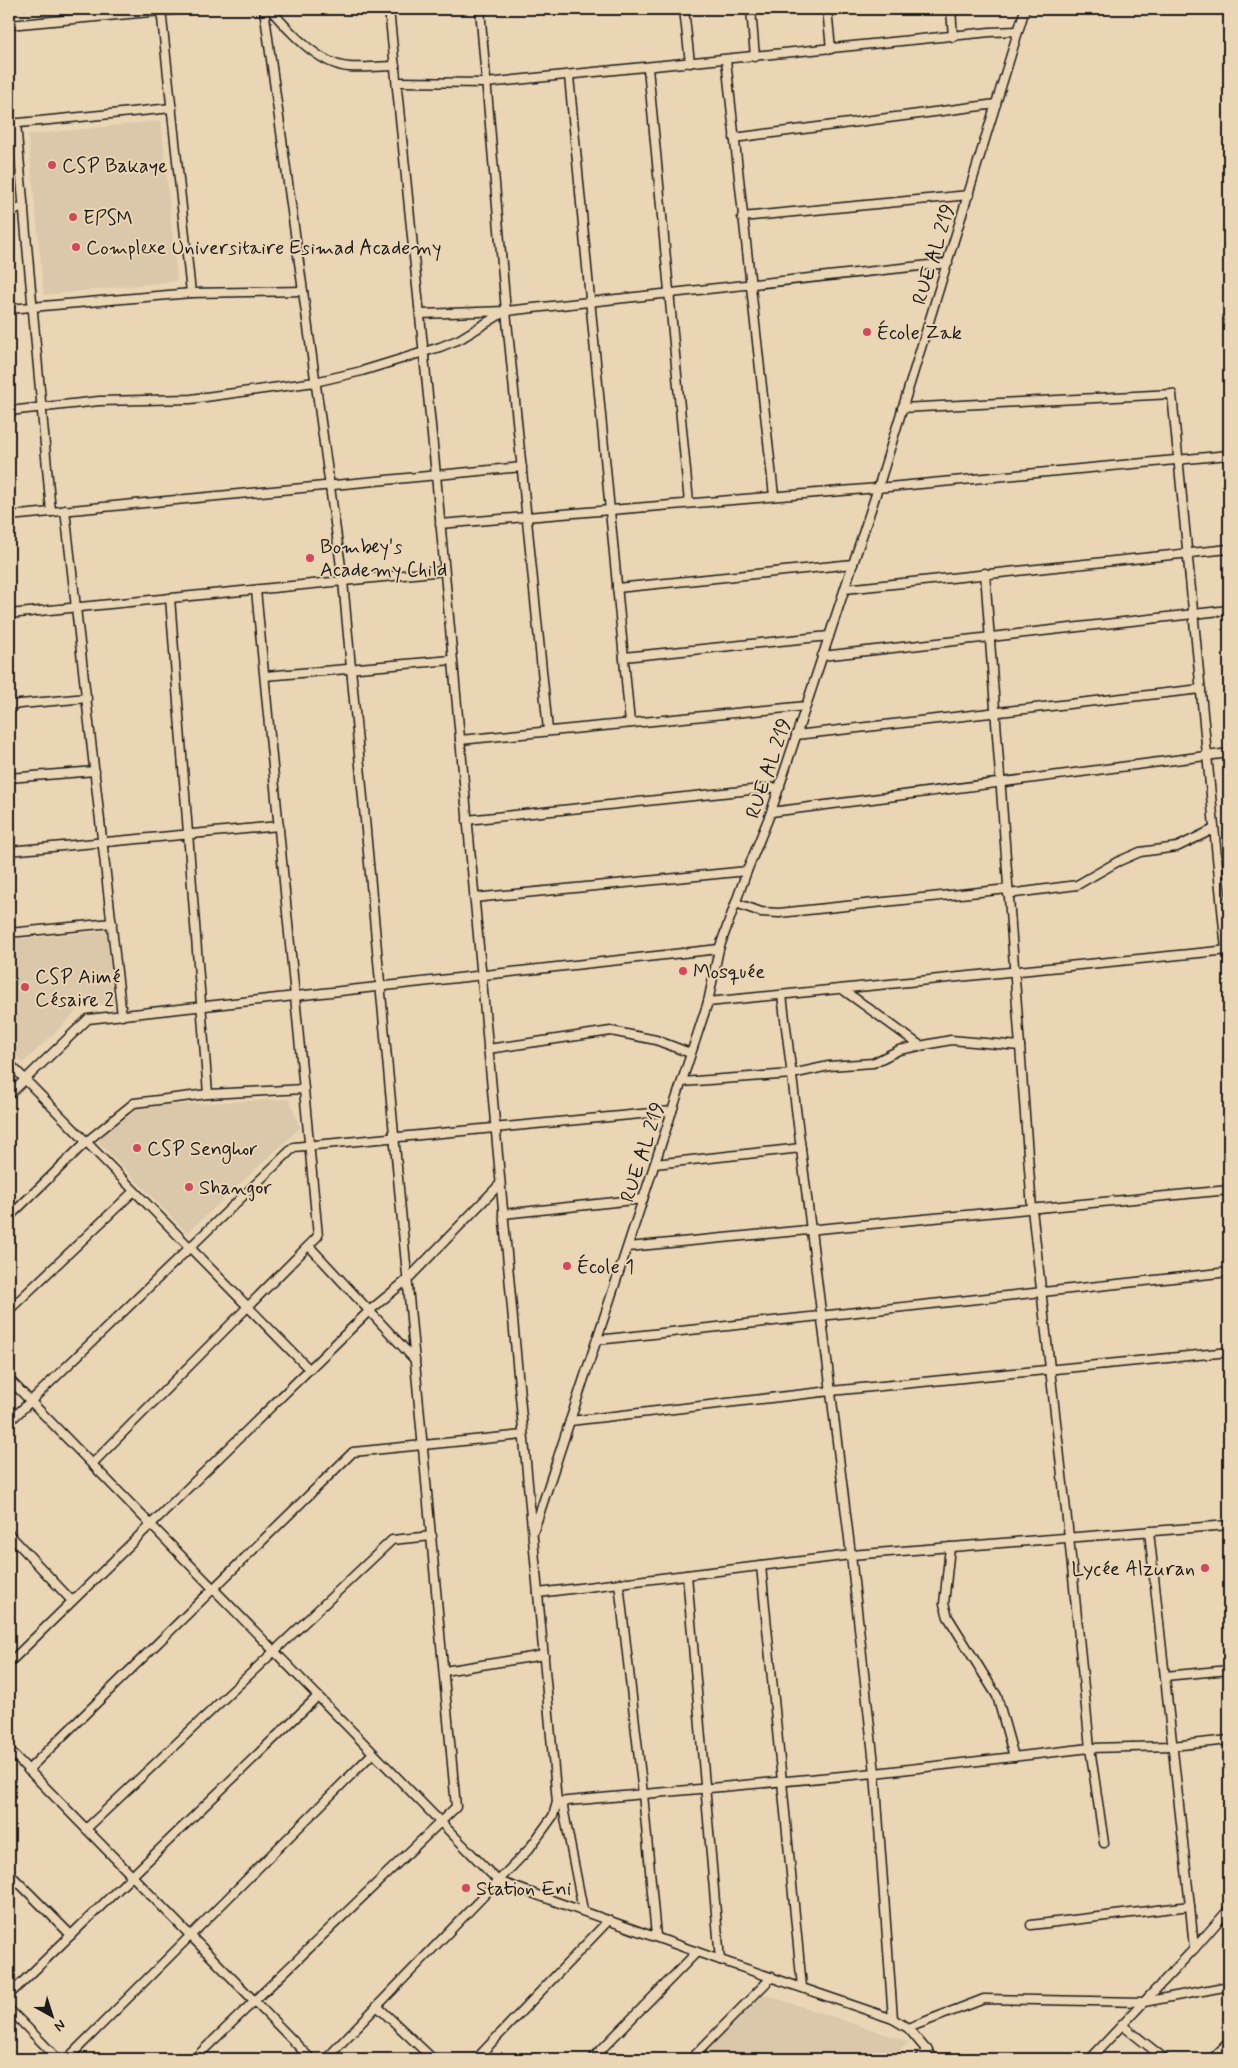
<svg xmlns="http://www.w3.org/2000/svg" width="1238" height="2068" font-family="Mynerve,sans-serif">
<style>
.built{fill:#dbc7a9}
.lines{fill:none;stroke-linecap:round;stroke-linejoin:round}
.street-casing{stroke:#1c1c1c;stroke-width:11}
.street{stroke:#ead5b4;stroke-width:8}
.poi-dot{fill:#d1495b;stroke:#ead5b4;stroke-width:2}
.labels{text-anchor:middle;stroke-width:4;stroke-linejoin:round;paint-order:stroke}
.poi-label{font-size:20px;fill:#1c1c1c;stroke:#ead5b4;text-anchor:start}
.street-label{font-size:20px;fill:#1c1c1c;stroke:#ead5b4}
</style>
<rect width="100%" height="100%" fill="#ead5b4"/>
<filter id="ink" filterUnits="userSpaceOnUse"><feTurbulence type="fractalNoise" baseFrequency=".02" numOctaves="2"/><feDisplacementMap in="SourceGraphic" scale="10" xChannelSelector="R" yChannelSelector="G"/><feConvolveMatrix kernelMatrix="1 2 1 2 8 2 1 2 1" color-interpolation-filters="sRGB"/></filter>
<g filter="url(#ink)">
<g class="built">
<polygon points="161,121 177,281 44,295 28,135"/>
<polygon points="107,931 113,1003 81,1007 23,1063 9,1048 9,940"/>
<polygon points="289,1099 300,1128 187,1233 98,1141 129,1107"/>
<polygon points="763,1994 909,2042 891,2059 698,2059"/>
</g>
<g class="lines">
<defs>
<g id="street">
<polyline points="161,9 191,293"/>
<path d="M 270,9 C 288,30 319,65 349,67 C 364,68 380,66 395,66"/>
<polyline points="480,9 506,311 548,730"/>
<polyline points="684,9 690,63"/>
<polyline points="751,9 755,57"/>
<polyline points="827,9 831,49"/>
<polyline points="951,9 953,37"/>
<polyline points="9,25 183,9"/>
<polyline points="726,60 774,496"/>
<polyline points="648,68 689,503"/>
<polyline points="569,76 630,723"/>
<polyline points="397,82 486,83 990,32 1018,31"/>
<polyline points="16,123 51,512"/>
<polyline points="9,124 172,108"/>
<polyline points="734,138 996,104"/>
<polyline points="9,210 24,208"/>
<polyline points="742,217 969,195"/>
<polyline points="9,309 191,293 303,291"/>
<polyline points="420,314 506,311 948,263"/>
<polyline points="902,408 1172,394 1226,950"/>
<polyline points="9,411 99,401 191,399 315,382 362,371 440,347 460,339 504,312"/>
<polyline points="65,510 122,1016"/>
<polyline points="9,516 522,467"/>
<polyline points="440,524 878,488 1229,455"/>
<polyline points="985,573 1032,1209 1069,1537 1090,1748 1104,1843"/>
<polyline points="617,588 853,564"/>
<polyline points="845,589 1229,549"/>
<polyline points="170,598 208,1094"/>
<polyline points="9,614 444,571"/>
<polyline points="822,656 1229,610"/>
<polyline points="624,657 829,636"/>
<polyline points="265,676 452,660"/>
<polyline points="9,705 87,698"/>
<polyline points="796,735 1201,689"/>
<polyline points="460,740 806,706"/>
<polyline points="9,778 95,771"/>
<polyline points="771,812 1229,753"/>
<polyline points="467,820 780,787"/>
<polyline points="9,851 279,826"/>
<polyline points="1008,894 1077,885 1117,862 1140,852 1177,847 1214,829"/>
<polyline points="474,898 747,871"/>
<polyline points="736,903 761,912 779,913 1008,889"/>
<polyline points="9,933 112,923"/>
<polyline points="842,989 918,1044"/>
<polyline points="782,995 851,1555 875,1773 893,2019"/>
<polyline points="708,1002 1229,950"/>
<polyline points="488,1049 611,1031 656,1040 690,1053"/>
<polyline points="9,1063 309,1369"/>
<polyline points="682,1082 792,1074 829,1066 873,1063 899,1050 951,1040 1020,1046"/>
<polyline points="9,1095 88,1019 719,949"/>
<polyline points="655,1164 801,1148"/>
<polyline points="503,1214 643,1199"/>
<polyline points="9,1217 86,1142 134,1103 208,1094 304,1089"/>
<polyline points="309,1246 415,1360"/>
<polyline points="628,1247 1229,1190"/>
<polyline points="9,1310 134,1191"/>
<polyline points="597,1340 1229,1272"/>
<polyline points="9,1379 498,1881 697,1952 893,2019 908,2028 934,2059"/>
<polyline points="570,1421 831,1391 1229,1352"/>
<polyline points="9,1422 294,1147 672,1111"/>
<polyline points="92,1464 318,1236 256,590"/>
<polyline points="534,1530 708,1002 719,949 747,871 771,812 878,488 1025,9"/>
<polyline points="1149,1531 1190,1906"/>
<polyline points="9,1534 72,1601"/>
<polyline points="950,1547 944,1604 948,1617 997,1696 1014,1757"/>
<polyline points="761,1566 802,1987"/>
<polyline points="687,1575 720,1960"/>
<polyline points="619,1583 643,1794 656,1936"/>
<polyline points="538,1593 851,1555 1229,1525"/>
<polyline points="9,1663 369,1311 408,1279 500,1184"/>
<polyline points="444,1671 544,1655"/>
<polyline points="1165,1676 1229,1670"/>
<polyline points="9,1750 311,2059"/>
<polyline points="28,1770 353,1452 523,1435"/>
<polyline points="557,1802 875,1773 1090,1748 1172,1746 1229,1740"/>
<polyline points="562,1802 583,1910"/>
<polyline points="86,1829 392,1540 432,1536"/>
<polyline points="9,1873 71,1935"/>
<polyline points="1031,1925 1190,1906 1194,1949"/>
<polyline points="9,1995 318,1696"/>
<polyline points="377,2006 433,2059"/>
<polyline points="9,2009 58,2059"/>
<polyline points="1122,2025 1165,2059"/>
<polyline points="908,2028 984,1999 1144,2002 1229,1986"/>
<polyline points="67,2059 373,1753"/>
<polyline points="194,2059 456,1807 343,581 264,9"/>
<polyline points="326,2059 529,1849 553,1816 557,1802 436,475 389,9"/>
<polyline points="476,2059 609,1920"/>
<polyline points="592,2059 697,1952"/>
<polyline points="691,2059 772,1977"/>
<polyline points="919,2059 928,2050"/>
<polyline points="1090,2059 1194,1949 1229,1909"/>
<polyline points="1212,2059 1229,2042"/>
</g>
</defs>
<use href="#street" class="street-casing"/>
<use href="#street" class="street"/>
</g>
</g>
<g class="poi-dot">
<circle cx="52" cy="165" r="5"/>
<circle cx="73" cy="217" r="5"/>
<circle cx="76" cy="247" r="5"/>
<circle cx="867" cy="332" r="5"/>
<circle cx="310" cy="558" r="5"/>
<circle cx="683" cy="971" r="5"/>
<circle cx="25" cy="987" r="5"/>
<circle cx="137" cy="1148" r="5"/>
<circle cx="189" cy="1187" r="5"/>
<circle cx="567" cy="1266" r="5"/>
<circle cx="1205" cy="1568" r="5"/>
<circle cx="466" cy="1888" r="5"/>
</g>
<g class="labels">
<g class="poi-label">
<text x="62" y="172">CSP Bakaye</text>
<text x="83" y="224">EPSM</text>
<text x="86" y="254">Complexe Universitaire Esimad Academy</text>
<text x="877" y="339">École Zak</text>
<text x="320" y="553">Bombey's<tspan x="320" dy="23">Academy Child</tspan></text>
<text x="693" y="978">Mosquée</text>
<text x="35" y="983">CSP Aimé<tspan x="35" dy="23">Césaire 2</tspan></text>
<text x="147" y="1155">CSP Senghor</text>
<text x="199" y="1194">Shangor</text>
<text x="577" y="1273">École 1</text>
<text x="1195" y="1575" text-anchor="end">Lycée Alzuran</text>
<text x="476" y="1895">Station Eni</text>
</g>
<g class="street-label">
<text transform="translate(933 254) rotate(-73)" y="7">RUE AL 219</text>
<text transform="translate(768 768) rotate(-71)" y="7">RUE AL 219</text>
<text transform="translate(642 1152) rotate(-72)" y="7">RUE AL 219</text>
</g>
</g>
<rect width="1238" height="2068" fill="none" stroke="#ead5b4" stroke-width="30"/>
<rect x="15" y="15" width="1208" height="2038" fill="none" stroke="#1c1c1c" stroke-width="2" filter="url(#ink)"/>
<g transform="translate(52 2016) rotate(141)" stroke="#ead5b4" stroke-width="4" paint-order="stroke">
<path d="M0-4L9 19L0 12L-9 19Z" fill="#1c1c1c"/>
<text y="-8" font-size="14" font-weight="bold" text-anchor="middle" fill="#1c1c1c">N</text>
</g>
</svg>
